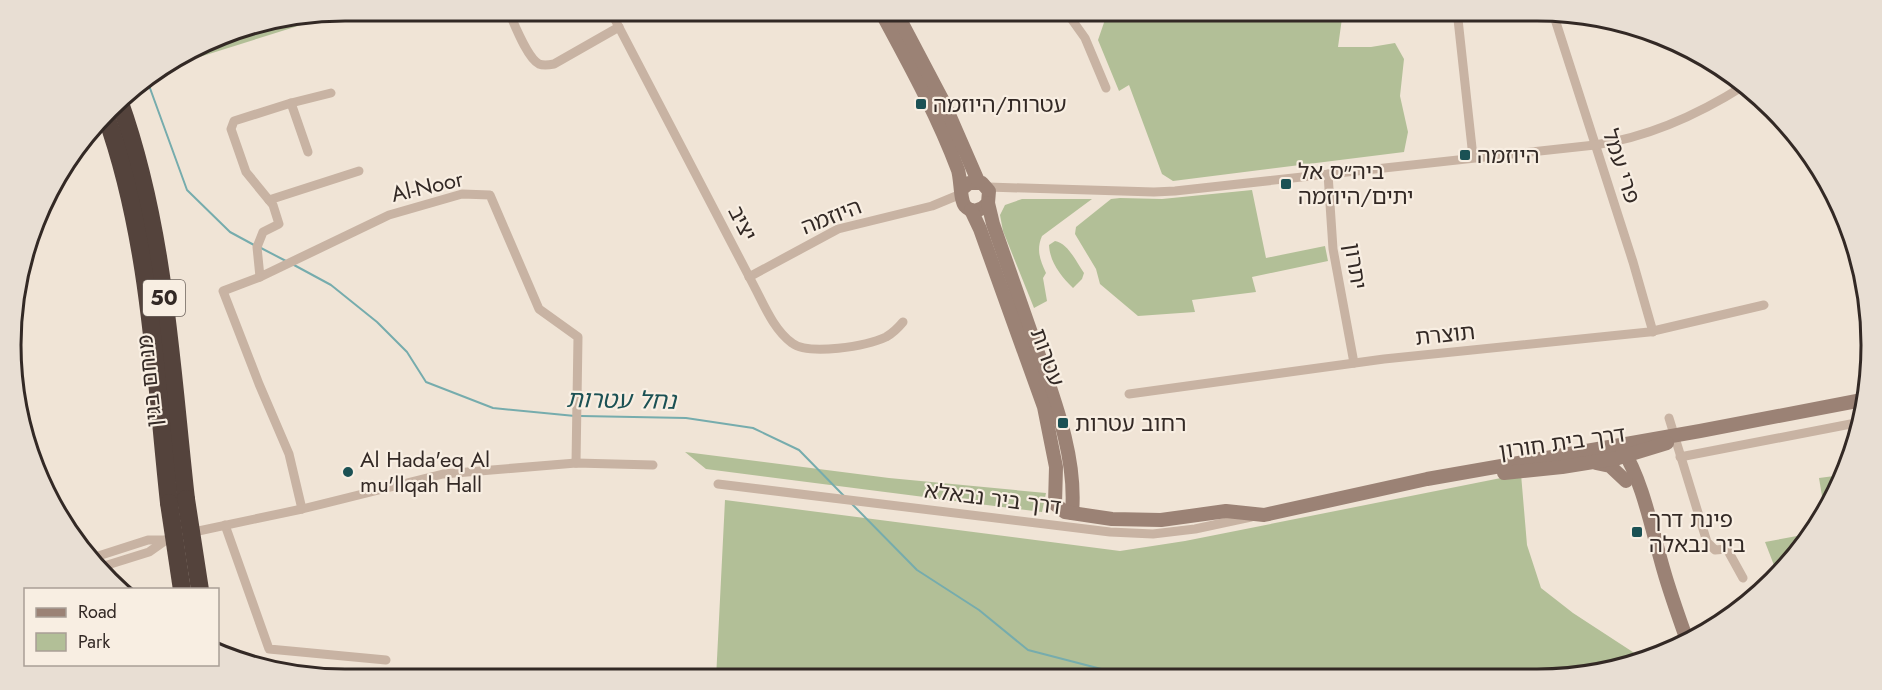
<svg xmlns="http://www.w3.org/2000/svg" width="1882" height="690" font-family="Jost,'Noto Sans Hebrew',sans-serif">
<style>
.green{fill:#b2bf97}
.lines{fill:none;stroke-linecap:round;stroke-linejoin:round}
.stream{stroke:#76acad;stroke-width:2}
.street{stroke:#c8b3a3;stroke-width:9}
.secondary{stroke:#9b8275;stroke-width:14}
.highway{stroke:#54433c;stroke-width:18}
.highway-bridge{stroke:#54433c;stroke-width:18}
.poi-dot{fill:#1b5154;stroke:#f8eee2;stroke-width:2}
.labels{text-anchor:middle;stroke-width:4.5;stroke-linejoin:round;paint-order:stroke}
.shield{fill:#f8eee2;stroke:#6e645e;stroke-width:1.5}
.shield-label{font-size:21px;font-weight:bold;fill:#332925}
.poi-label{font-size:22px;fill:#332925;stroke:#f8eee2;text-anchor:start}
.street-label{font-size:22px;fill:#332925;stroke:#f8eee2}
.water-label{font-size:24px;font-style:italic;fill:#1b5154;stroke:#f8eee2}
.rim{fill:none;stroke:#332925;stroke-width:3}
</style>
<rect width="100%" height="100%" fill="#f0e4d6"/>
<g class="green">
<polygon points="1108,11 1343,11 1338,47 1371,47 1395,43 1404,59 1400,96 1408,132 1404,152 1173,181 1162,174 1129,85 1119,91 1098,40"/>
<polygon points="333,13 333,15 174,65 237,28"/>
<polygon points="1252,190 1266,258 1325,246 1328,261 1252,277 1256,292 1192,300 1195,312 1138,316 1100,284 1096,269 1075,234 1076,227 1111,199 1120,198 1162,199"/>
<path d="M 1022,199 L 1092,199 L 1042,236 C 1036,250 1040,260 1046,273 L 1043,278 L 1047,301 L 1034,308 L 1003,231 L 1000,215 L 1005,205 Z"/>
<path d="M 1055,241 C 1069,244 1076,262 1084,273 L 1082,279 L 1073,288 C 1061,276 1050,263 1049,245 Z"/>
<polygon points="685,452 889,478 1046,493 1042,512 706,469"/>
<polygon points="1521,474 1527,545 1541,588 1573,613 1642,658 1581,677 716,679 725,500 1120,551 1185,541"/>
<polygon points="1842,475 1827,513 1825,514 1819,478"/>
<polygon points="1813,529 1777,573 1765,542 1797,536"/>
</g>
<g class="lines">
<g class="stream">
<polyline points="147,80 187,190 230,232 254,245"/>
<polyline points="259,247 286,261"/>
<polyline points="294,265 331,285 377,322 407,352 426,382 493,408 575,416"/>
<polyline points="581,416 686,418 753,428 799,450 844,496"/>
<polyline points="852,504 917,570 979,610 1028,650 1109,671 1134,672 1163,678"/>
</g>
<g class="street">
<path d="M 508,10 C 514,23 527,58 539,64 C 544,66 549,65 554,64 L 619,27"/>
<path d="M 610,10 L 754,286 C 764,305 774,330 792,343 C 809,356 867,346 886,337 C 893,333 898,328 903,322"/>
<polyline points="1065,10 1085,38 1106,88"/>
<polyline points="1457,10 1473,157"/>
<polyline points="1553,13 1633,262 1653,332"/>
<polyline points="331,93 291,103 234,121 231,129 246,172 273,205 279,224 263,232 257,247 260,277 389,215 462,194 490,195 539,309 578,337 576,463"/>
<polyline points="291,103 308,152"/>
<polyline points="1328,174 1333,249 1354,363"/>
<path d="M 988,187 L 1154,192 L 1175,191 L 1595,145 C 1650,137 1698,115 1745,85"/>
<polyline points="269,200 359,171"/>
<polyline points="260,277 223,291 259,384 289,454 302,509"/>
<polyline points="749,277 838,229 932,206 961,194"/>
<polyline points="1129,394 1384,359 1649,332 1764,305"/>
<polyline points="1669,418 1707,542 1715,550 1727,549 1743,578"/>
<polyline points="1680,457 1861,422"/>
<polyline points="718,484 1110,532 1153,534 1195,529 1251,517"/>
<polyline points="225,525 269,649 386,660"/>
<polyline points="189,533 302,509 443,474 576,463 653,465"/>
<polyline points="92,558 148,540 166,540 176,537"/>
<polyline points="101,567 149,552 166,540"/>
</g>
<g class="secondary">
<path d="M 880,10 C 908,62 937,114 958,170 C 961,180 960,200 965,206 C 972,214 982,210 988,203 L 989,191 L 982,183 L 969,183 L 962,189"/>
<polyline points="895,10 944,103 978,181"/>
<path d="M 988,203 L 993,224 C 1007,265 1022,306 1036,347 C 1054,399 1077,457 1072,513"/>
<polyline points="971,210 980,229 1044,407 1056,467 1055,504 1065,512 1112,519 1161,520 1226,511 1264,515 1427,479 1700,431 1862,400"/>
<path d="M 1622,449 C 1642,478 1653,534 1663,568 C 1670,593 1679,618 1688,643"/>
<polyline points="1596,463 1610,466 1626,481"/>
<polyline points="1504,473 1562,467 1618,458 1667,443"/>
</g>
<g class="highway">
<path d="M 119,100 C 165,228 171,366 186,499"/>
<path d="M 106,116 C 150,239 155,374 169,503"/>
</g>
<g class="highway-bridge">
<polyline points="186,499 200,590"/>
<polyline points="169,503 182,590"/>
</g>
</g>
<g class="poi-dot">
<rect x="915" y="98" width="12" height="12" rx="3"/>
<rect x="1459" y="149" width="12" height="12" rx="3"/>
<rect x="1280" y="178" width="12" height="12" rx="3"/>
<rect x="1057" y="417" width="12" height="12" rx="3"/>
<circle cx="348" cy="472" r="6"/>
<rect x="1631" y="526" width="12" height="12" rx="3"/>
</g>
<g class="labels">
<rect class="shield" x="143" y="280" width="42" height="36" rx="4.5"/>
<g class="shield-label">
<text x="164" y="305">50</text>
</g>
<g class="poi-label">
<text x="933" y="112">עטרות/היוזמה</text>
<text x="1477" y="163">היוזמה</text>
<text x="1298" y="179">ביה״ס אל<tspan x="1298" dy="25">יתים/היוזמה</tspan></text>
<text x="1075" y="431">רחוב עטרות</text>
<text x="360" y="467">Al Hada'eq Al<tspan x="360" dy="25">mu'llqah Hall</tspan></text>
<text x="1649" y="527">פינת דרך<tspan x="1649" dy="25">ביר נבאלה</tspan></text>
</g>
<g class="street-label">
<text transform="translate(1622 166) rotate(72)" y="8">פרי עמל</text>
<text transform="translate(427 186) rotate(-13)" y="8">Al-Noor</text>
<text transform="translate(831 216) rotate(-21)" y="8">היוזמה</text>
<text transform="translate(743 223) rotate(63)" y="8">יציב</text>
<text transform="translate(1356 266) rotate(81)" y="8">יתרון</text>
<text transform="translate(1445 334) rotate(-6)" y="8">תוצרת</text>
<text transform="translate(1048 357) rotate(70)" y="8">עטרות</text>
<text transform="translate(149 381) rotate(-96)" y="8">מנחם בגין</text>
<text transform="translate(1562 442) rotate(-8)" y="8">דרך בית חורון</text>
<text transform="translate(993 498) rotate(7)" y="8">דרך ביר נבאלא</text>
</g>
<g class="water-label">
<text transform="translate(621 400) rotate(1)" y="8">נחל עטרות</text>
</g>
</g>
<path d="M0 0H1882V690H0ZM345 21H1537A324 324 0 0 1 1861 345V345A324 324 0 0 1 1537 669H345A324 324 0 0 1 21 345V345A324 324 0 0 1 345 21Z" fill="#e8ded3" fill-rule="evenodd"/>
<path class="rim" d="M345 21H1537A324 324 0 0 1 1861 345V345A324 324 0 0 1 1537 669H345A324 324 0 0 1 21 345V345A324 324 0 0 1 345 21Z"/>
<rect x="24" y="588" width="195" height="78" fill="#f8eee2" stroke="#a99f96" stroke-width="1.5"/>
<rect x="36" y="608" width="30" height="9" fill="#9b8275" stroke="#a99f96" stroke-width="1.5"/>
<text x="78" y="618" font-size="18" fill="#332925">Road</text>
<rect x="36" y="633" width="30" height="18" fill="#b2bf97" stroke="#a99f96" stroke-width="1.5"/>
<text x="78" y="648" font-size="18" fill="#332925">Park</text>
</svg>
